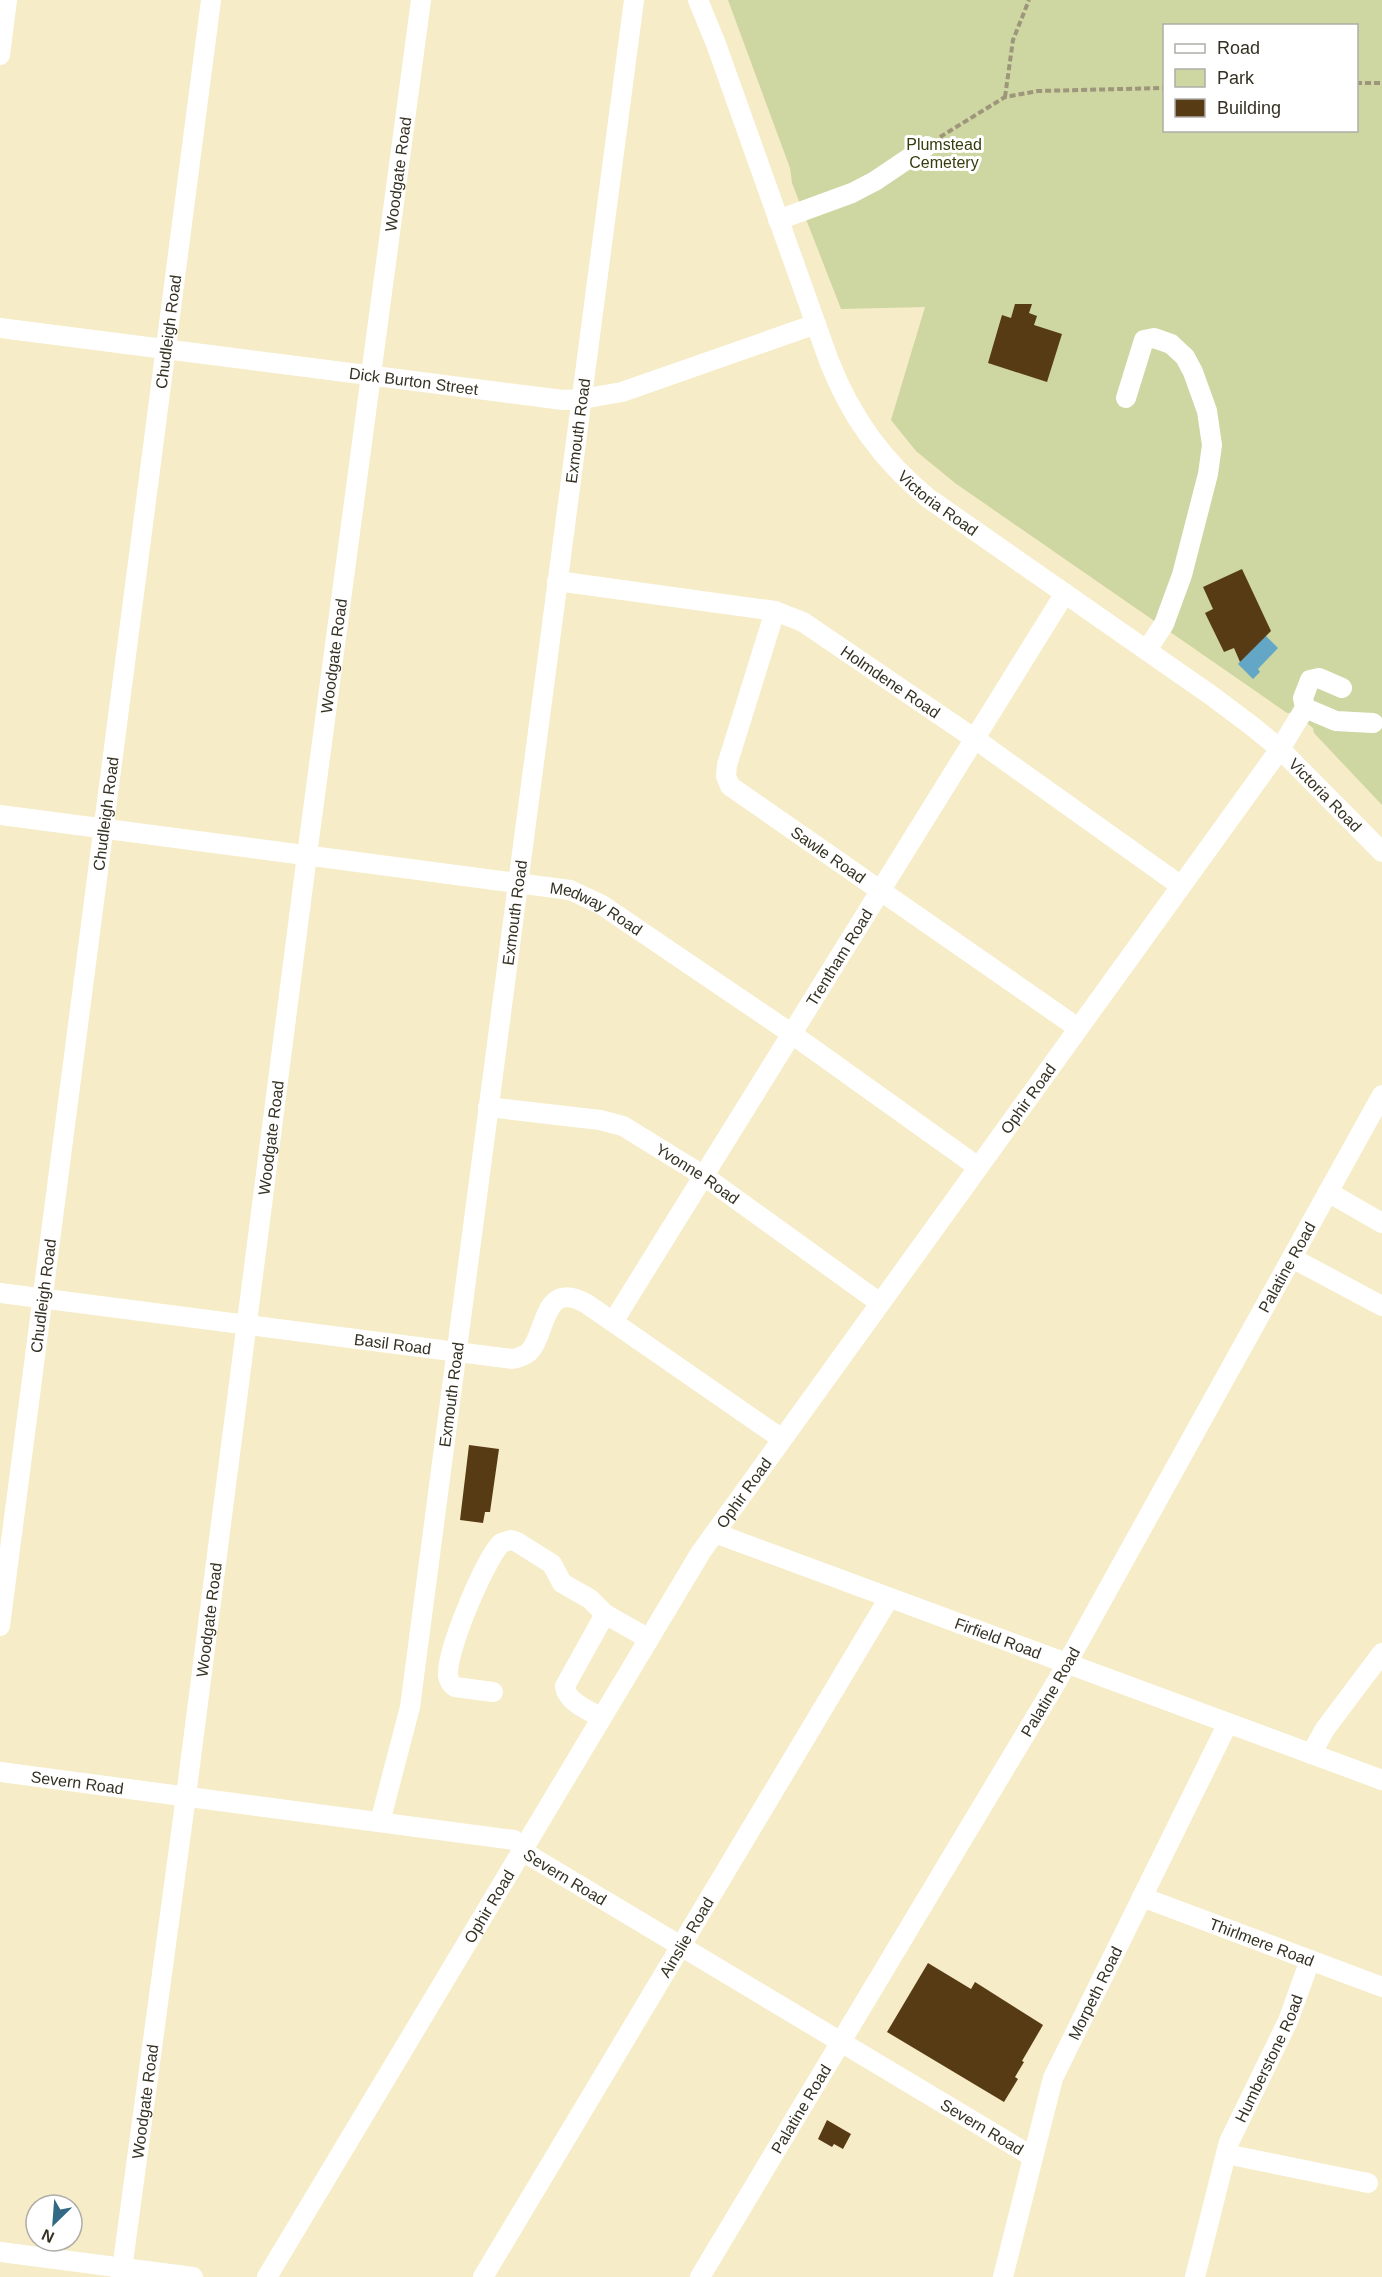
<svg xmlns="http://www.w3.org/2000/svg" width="1382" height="2277" font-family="Arial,sans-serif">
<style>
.green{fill:#ced6a2;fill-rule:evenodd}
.water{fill:#63a6c6}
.building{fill:#573b14}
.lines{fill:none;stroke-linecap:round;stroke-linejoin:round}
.path{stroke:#9d967b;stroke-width:4;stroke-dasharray:6 3;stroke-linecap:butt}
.minor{stroke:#fff;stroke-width:20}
.labels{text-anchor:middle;stroke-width:6;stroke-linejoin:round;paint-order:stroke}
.park-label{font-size:16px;fill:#373c0c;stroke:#fff}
.street-label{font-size:16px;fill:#353123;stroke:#fff}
</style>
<rect width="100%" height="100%" fill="#f6ecc7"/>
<path class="green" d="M 728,0 L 1382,0 L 1382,805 L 1314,733 L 1313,728 L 1294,713 L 1287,713 L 955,483 L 916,451 L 891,420 L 925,307 L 841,309 L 792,183 L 790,168 ZM 1164,26 L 1356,26 L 1356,130 L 1164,130 Z"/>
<polygon class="water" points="1265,635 1278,648 1258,669 1260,672 1253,679 1238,664"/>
<g class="building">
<polygon points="1015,304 1032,304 1029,313 1037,316 1034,325 1062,334 1047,382 988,363 1002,315 1011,318"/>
<polygon points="1242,569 1271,631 1240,662 1234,648 1224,652 1205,613 1213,609 1203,587"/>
<polygon points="469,1445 499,1449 490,1512 485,1512 483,1523 460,1520"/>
<polygon points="928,1963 971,1989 975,1982 1043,2025 1022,2061 1024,2062 1015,2077 1018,2079 1004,2102 887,2032"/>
<polygon points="827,2120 851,2134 843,2149 834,2144 832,2147 818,2139"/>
</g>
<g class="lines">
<g class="path">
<polyline points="1356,83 1382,83"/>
<polyline points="1005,97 1013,40 1029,0"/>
<polyline points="940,137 1005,97 1038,91 1164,88"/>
</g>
<g class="minor">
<path id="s1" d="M 698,0 L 716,44 L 829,361 C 851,417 882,460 928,498 L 1212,696 L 1252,726 L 1280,749 L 1382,852"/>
<polyline points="0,55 7,0"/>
<polyline points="778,220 852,193 875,181 927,146"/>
<path id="s2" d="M 0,328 L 563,400 L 582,399 L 622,392 L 816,324"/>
<polyline points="1126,398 1144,340 1154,338 1171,344 1185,357 1193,372 1207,411 1212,445 1208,474 1182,575 1164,624 1147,650"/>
<path id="s3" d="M 557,581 L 775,611 L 803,622 L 975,739 L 1181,886"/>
<path id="s4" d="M 775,611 L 727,765 L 726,776 L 730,786 L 1078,1028"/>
<polyline points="1305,708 1336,721 1373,723"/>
<path id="s5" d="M 0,815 L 570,890 L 602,905 L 792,1034 L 978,1167"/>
<path id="s6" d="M 488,1107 L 600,1120 L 623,1126 L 704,1176 L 880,1303"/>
<polyline points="1328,1192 1382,1223"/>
<polyline points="1292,1258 1382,1306"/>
<path id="s7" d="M 0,1293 L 512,1359 C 518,1358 524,1356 529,1352 C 547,1334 542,1278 587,1304 L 782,1439"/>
<path id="s8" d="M 613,1322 L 1065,593"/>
<path id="s9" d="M 715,1533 L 1382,1780"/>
<path id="s10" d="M 0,1626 L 211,0"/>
<path d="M 493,1692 L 455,1687 C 451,1684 449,1681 448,1676 C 446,1651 484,1562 501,1543 L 511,1540 L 517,1542 L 552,1564 L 562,1583 L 590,1599 L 605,1614"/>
<path d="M 601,1718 C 589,1710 566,1702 565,1686 L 605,1614 L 649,1639"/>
<polyline points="1311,1754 1325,1729 1382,1653"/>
<path id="s11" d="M 0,1772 L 514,1840 L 532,1857 L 1033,2157"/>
<path id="s12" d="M 380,1822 L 410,1707 L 634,0"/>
<path id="s13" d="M 1142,1897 L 1382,1987"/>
<polyline points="1226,2154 1368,2183"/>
<polyline points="0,2252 193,2277"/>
<path id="s14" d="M 121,2277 L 186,1796 L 307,855 L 421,0"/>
<path id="s15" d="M 267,2277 L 701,1552 L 1280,749 L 1305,708 L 1303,698 L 1310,680 L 1319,678 L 1342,688"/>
<path id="s16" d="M 483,2277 L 889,1598"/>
<path id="s17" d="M 700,2277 L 1056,1683 L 1382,1095"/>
<path id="s18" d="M 1003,2277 L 1053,2078 L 1228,1723"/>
<path id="s19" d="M 1195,2277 L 1229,2142 L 1288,2021 L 1310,1960"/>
</g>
</g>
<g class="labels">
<g class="park-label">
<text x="944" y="150">Plumstead<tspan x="944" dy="18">Cemetery</tspan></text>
</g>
<g class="street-label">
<text dy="6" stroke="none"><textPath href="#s14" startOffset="2121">Woodgate Road</textPath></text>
<text dy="6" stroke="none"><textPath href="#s10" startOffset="1305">Chudleigh Road</textPath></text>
<text dy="6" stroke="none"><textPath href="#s2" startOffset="417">Dick Burton Street</textPath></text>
<text dy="6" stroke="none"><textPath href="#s12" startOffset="1406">Exmouth Road</textPath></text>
<text dy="6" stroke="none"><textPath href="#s1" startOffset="566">Victoria Road</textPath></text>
<text dy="6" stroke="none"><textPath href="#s14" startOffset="1635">Woodgate Road</textPath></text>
<text dy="6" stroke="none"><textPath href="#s3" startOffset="356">Holmdene Road</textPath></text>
<text dy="6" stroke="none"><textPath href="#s1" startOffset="1052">Victoria Road</textPath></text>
<text dy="6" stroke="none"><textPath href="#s10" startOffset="819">Chudleigh Road</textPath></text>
<text dy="6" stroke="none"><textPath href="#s4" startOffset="303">Sawle Road</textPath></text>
<text dy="6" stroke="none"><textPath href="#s5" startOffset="606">Medway Road</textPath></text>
<text dy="6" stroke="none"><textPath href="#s12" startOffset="920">Exmouth Road</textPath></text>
<text dy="6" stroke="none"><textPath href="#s8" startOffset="429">Trentham Road</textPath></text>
<text dy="6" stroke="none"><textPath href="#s15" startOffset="1404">Ophir Road</textPath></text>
<text dy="6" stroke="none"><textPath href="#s14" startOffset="1149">Woodgate Road</textPath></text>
<text dy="6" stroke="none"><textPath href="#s6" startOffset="225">Yvonne Road</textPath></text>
<text dy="6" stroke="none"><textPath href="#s17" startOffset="1168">Palatine Road</textPath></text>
<text dy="6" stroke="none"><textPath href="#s10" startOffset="333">Chudleigh Road</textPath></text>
<text dy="6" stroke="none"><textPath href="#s7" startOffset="396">Basil Road</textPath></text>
<text dy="6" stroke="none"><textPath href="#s12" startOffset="434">Exmouth Road</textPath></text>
<text dy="6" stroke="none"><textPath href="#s15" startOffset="918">Ophir Road</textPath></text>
<text dy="6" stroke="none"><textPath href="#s14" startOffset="663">Woodgate Road</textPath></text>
<text dy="6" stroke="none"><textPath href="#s9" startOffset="302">Firfield Road</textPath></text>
<text dy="6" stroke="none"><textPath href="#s17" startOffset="682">Palatine Road</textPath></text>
<text dy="6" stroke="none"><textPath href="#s11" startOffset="78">Severn Road</textPath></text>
<text dy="6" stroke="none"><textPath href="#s11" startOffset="582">Severn Road</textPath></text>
<text dy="6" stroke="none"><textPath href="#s15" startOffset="432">Ophir Road</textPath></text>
<text dy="6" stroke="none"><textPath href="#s16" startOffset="396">Ainslie Road</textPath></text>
<text dy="6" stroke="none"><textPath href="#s13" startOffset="128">Thirlmere Road</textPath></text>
<text dy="6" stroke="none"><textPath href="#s18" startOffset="300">Morpeth Road</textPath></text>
<text dy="6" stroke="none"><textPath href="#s19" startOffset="232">Humberstone Road</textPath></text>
<text dy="6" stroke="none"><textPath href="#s14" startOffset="177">Woodgate Road</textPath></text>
<text dy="6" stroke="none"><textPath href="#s17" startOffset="196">Palatine Road</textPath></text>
<text dy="6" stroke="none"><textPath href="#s11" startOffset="1068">Severn Road</textPath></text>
</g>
</g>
<rect x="1163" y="24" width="195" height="108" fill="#ffffff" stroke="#aeada7" stroke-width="1.5"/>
<rect x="1175" y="44" width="30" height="9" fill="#ffffff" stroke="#aeada7" stroke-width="1.5"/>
<text x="1217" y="54" font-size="18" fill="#353123">Road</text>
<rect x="1175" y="69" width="30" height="18" fill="#ced6a2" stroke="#aeada7" stroke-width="1.5"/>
<text x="1217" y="84" font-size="18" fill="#353123">Park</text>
<rect x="1175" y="99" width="30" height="18" fill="#573b14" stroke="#aeada7" stroke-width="1.5"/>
<text x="1217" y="114" font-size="18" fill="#353123">Building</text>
<g transform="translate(54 2223) rotate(205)"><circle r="28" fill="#ffffff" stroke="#aeada7" stroke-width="1.5"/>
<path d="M0-4.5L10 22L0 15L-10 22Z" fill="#326984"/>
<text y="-9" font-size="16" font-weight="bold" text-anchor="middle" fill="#353123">N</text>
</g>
</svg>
